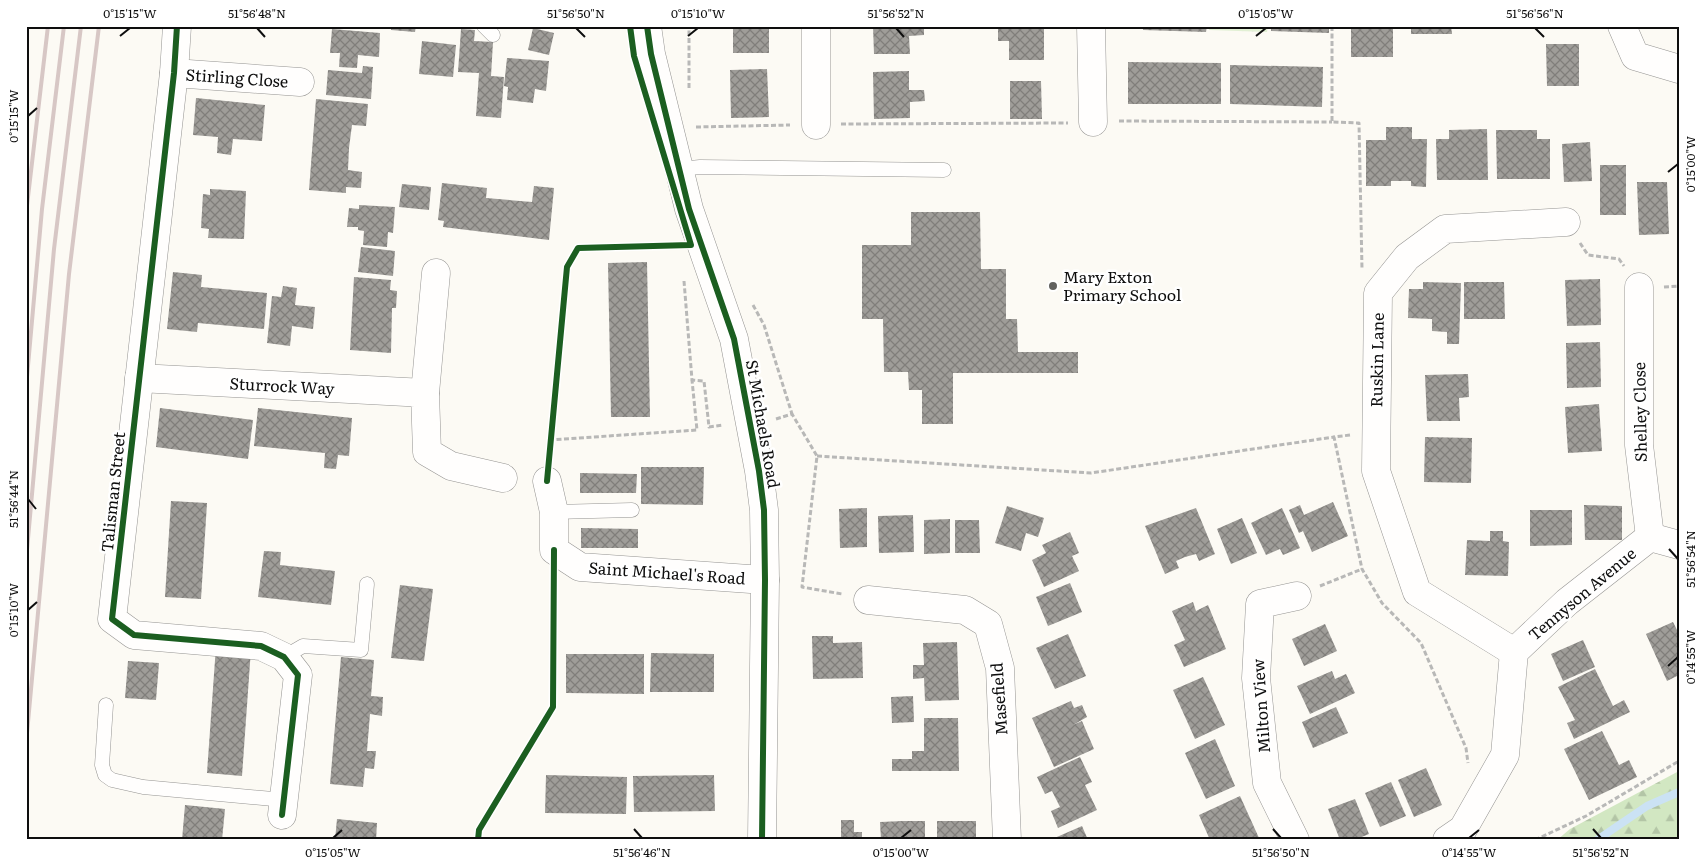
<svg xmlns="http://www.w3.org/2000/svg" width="1705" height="866" font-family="Literata,serif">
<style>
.grass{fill:url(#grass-dots)}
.forest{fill:url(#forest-firs)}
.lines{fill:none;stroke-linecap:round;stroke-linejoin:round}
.stream{stroke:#cbe2f4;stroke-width:8}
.building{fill:url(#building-cross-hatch)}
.service-casing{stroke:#959492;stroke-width:15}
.minor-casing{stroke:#959492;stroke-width:29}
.path{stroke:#b8b8b7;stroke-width:3;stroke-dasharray:5 2.5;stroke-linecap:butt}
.service{stroke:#fffefd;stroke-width:14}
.minor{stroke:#fffefd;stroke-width:28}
.rail{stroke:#d7c7c5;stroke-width:4}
.cycleway-casing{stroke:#fff;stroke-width:9}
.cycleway{stroke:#1b5e20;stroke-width:6}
.ticks{fill:none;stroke:#0e0e0e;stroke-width:2}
.poi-dot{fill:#61615e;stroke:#fff;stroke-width:2}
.labels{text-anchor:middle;stroke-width:5;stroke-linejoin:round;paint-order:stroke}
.street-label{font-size:16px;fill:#0e0e0e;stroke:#fff}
.poi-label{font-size:16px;fill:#0e0e0e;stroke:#fff;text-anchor:start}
.neatline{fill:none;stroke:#0e0e0e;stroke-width:2}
.ticks-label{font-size:12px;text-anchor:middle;fill:#0e0e0e}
</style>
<defs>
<pattern id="grass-dots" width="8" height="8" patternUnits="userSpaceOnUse" patternTransform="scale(1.25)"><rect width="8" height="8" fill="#e2f0d4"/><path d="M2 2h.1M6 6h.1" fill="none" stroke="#c1cdb5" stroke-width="1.8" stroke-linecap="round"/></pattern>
<pattern id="forest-firs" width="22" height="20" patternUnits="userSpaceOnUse" patternTransform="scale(1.25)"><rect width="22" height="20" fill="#d2e7c2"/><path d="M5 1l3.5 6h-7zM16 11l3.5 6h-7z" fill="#b3c5a6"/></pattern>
<pattern id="building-cross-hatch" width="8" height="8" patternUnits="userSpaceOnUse" patternTransform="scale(1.25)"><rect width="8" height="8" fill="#9f9d99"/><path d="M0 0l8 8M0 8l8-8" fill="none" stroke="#807e7b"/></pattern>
</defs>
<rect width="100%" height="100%" fill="#fcfaf4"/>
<polygon class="grass" points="1209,26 1268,26 1267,32 1209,30"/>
<polygon class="forest" points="1679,771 1679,840 1557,840 1570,829"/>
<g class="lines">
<polyline class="stream" points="1597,840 1647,806 1679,792"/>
</g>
<g class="building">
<polygon points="391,26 416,26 415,32 391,30"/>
<rect x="733" y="26" width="36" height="27"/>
<polygon points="873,26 924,26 924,35 909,36 910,54 874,54"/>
<polygon points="998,26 1044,26 1044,60 1009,60 1009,41 998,41"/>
<polygon points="1143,26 1207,26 1206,32 1143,30"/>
<polygon points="1271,26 1329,26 1329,33 1271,31"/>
<rect x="1351" y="26" width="42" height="31"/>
<polygon points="1411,26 1451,26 1452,34 1411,34"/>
<polygon points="533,28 554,33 549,55 528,50"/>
<polygon points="332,29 380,33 379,57 358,55 357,68 339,67 340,53 330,53"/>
<polygon points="461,29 475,30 474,41 493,42 491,76 504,77 501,118 476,116 479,73 458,72"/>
<polygon points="422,41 456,45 453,77 419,74"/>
<polygon points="1546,44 1579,44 1579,86 1547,86"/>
<polygon points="507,58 549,61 546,91 535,89 533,103 507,100 508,87 504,86"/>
<polygon points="1128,62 1221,63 1221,104 1128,104"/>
<polygon points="1230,65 1323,67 1322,107 1230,104"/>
<polygon points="363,66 373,67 371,99 326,95 328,70 362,73"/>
<polygon points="767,69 769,117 731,118 730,70"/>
<polygon points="909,71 909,90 924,90 925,101 910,102 910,118 874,119 873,72"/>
<polygon points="1010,81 1041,81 1042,119 1010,119"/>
<polygon points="196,98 265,105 262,141 233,139 231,155 217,153 218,137 193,135"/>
<polygon points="316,99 368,104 366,126 352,125 349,148 348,170 362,172 361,188 346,187 346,193 309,190"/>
<polygon points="1386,127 1412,127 1412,139 1427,139 1426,187 1411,186 1411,181 1391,181 1391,186 1366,186 1366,140 1386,140"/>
<polygon points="1487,129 1488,180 1437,180 1436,139 1449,139 1449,130"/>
<polygon points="1496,130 1537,130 1537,139 1550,139 1550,179 1497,179"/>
<polygon points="1590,142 1592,181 1564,182 1562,144"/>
<rect x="1600" y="165" width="26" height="50"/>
<polygon points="1637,182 1667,182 1669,234 1639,235"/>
<polygon points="442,183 487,188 486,198 532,202 534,186 554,188 549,240 443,227 444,221 438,220"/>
<polygon points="402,184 431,187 429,210 399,207"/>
<polygon points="210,189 246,191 244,239 208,238 209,229 201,228 203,194 210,195"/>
<polygon points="359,205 395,207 393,233 388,232 387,247 363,245 364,231 358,230 358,227 347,227 349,208 359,209"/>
<polygon points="911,212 980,212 981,269 1006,269 1006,319 1017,319 1018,352 1078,352 1078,373 953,373 953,424 922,424 922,390 909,390 908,372 884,372 883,319 862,319 862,245 911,245"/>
<polygon points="361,247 395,251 393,276 358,272"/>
<polygon points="647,262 650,417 611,417 608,263"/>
<polygon points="173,272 202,275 201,287 267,293 264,329 198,323 197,332 167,329"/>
<polygon points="354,277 391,280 390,290 397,291 396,308 392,308 391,353 350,350"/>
<polygon points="1600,279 1601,325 1567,326 1565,280"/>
<polygon points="1423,282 1461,283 1459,344 1447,344 1447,332 1432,331 1432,319 1408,318 1409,289 1423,289"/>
<polygon points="1464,282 1504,282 1505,319 1464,319"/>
<polygon points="283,286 297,288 295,305 315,307 313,329 292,326 290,346 267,343 272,296 281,297"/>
<polygon points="1600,342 1601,387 1567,388 1566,343"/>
<polygon points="1468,374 1469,397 1459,398 1460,421 1427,421 1425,375"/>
<polygon points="1599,404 1602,451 1568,453 1565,407"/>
<polygon points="160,408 253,420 248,459 156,447"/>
<polygon points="258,408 352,418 349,456 338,455 336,469 324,468 325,453 254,446"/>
<polygon points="1425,437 1472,438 1471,483 1424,482"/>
<polygon points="641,467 704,467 703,505 641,504"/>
<polygon points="580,473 637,474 636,493 580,493"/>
<polygon points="171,501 207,503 201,599 165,597"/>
<polygon points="1333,502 1348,536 1312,552 1303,531 1299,533 1289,510 1300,505 1304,515"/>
<polygon points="1584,505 1622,506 1622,540 1585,540"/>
<polygon points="1007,506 1044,518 1038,537 1026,533 1021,551 995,543"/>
<polygon points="867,508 867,547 840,548 839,509"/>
<polygon points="1196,508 1215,554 1199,561 1196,554 1185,557 1176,561 1179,568 1165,574 1145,526"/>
<polygon points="1282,508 1300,548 1283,555 1280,549 1266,555 1251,523"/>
<polygon points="1530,510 1572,510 1572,545 1530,546"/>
<polygon points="913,515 914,552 879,553 878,516"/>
<polygon points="1242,518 1257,553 1231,564 1217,529"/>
<polygon points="950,519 950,553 924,554 924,520"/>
<polygon points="955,520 979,520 980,553 955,553"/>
<polygon points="581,528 638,529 638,548 581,548"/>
<polygon points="1490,531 1503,531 1503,541 1509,542 1508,576 1465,575 1467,540 1490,541"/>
<polygon points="1070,532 1079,553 1072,556 1079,571 1044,587 1032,560 1046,553 1042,545"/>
<polygon points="264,551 281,552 280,565 335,571 331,605 258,597"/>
<polygon points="1070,583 1082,612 1048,626 1036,597"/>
<polygon points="400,585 433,589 424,661 391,658"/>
<polygon points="1193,602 1196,611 1208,605 1226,649 1184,667 1174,645 1185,640 1172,611"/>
<polygon points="1673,622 1679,634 1679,675 1667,681 1646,634"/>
<polygon points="1325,624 1337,651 1304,666 1292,639"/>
<polygon points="1068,634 1086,676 1055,689 1036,648"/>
<polygon points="812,636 833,636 833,643 862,642 863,678 813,679"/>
<polygon points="1583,640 1595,667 1563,681 1551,654"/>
<polygon points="957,642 959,700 925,701 924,678 913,679 913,665 924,665 923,643"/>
<polygon points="216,646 251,649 242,776 207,773"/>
<polygon points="651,653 714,654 714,692 650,692"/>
<polygon points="566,654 644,654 644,694 566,693"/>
<polygon points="341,657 374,660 371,696 383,697 382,716 370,714 367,751 376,751 374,769 365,768 363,787 330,784"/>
<polygon points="128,661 159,663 156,700 125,698"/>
<polygon points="1595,669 1613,706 1624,700 1630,712 1574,739 1567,723 1575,720 1558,687"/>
<polygon points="1332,671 1335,679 1346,674 1355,693 1310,714 1297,686"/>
<polygon points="1203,677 1225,725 1195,739 1173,690"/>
<polygon points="913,696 914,722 892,723 891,697"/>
<polygon points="1071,701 1074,708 1082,705 1087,717 1073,725 1082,721 1094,749 1054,767 1032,718"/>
<polygon points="1336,707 1348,733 1313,748 1302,722"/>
<polygon points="924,718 958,718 959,771 892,771 892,759 912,759 912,751 924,751"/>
<polygon points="1602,731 1619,765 1629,760 1637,777 1589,800 1564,749"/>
<polygon points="1215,739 1235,786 1206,799 1185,753"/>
<polygon points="1080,757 1092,782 1085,785 1097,810 1058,828 1051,811 1060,807 1052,791 1045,794 1037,777"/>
<polygon points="1426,768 1442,805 1414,817 1398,780"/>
<polygon points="546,775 627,777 626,814 545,813"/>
<polygon points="714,775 715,811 634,812 633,776"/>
<polygon points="1391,782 1406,816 1380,827 1365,793"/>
<polygon points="1240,796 1259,838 1210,840 1199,815"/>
<polygon points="1355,799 1369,834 1354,840 1340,840 1328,809"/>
<polygon points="185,805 225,809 222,840 182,840"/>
<polygon points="337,819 377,823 376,840 335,840"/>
<polygon points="841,820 854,820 854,832 862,832 862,840 841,840"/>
<polygon points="903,821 925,821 925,840 881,840 880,822"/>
<rect x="937" y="821" width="39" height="19"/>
<polygon points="1082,826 1088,840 1050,840"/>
</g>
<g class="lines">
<defs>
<g id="service">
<polyline points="484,26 493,35"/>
<polyline points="680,169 700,167 944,170"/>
<polyline points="554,512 632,510"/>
<polyline points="284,657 303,646 361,650 367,584"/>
<polyline points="106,705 102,765 105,775 112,780 143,787 284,800"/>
</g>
<g id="minor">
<polyline points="177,26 174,73 112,619 134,635 261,646 284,657 298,675 282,815"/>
<polyline points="647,26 651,54 689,209 734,339 759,471 764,510 765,580 762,840"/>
<polyline points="816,26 816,125"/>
<polyline points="1091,26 1093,122"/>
<polyline points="1622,26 1635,56 1679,69"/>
<polyline points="174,73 300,82"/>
<polyline points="1639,287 1639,445 1650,537"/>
<polyline points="139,378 425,393 427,452 451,466 503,478"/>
<polyline points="425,393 436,273"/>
<polyline points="547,481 554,512 554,550 580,567 765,580"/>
<polyline points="868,600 965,610 988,624 1000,668 1007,840"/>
<polyline points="1514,652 1417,592 1376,471 1378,293 1407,257 1445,229 1566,222"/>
<polyline points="1295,840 1267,783 1256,678 1260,604 1297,596"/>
<polyline points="1447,840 1463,829 1505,755 1514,652 1567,602 1650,537 1679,545"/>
</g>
</defs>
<use href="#service" class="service-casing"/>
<use href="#minor" class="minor-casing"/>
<g class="path">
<polyline points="1332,26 1332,122 1359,123 1362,269"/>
<polyline points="689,88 689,26"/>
<polyline points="1119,121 1332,122"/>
<polyline points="841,124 1068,123"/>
<polyline points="696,127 790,125"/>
<polyline points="1580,243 1588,255 1619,259 1624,266"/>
<polyline points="684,281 692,380 704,381 709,427 723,425"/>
<polyline points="1664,287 1679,286"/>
<polyline points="753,305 764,325 792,414"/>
<polyline points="776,419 792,414 817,456 802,587 842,594"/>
<polyline points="1350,435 1334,437 1362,569 1382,603 1421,643 1466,748 1468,763"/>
<polyline points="549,440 697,430 692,380"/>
<polyline points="817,456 1091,473 1334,437"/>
<polyline points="1320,586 1362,569"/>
<polyline points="1535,840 1586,816 1679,761"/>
</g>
<use href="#service" class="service"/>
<use href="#minor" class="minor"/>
<g class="rail">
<polyline points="26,214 48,26"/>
<polyline points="26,388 42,209 64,26"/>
<polyline points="26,561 54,249 81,26"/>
<polyline points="26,744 69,274 99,26"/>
</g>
<defs>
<g id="cycleway">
<polyline points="177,26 174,73 112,619 134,635 261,646 284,657 298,675 282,815"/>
<polyline points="647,26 651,54 689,209 734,339 759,471 764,510 765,580 762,840"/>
<polyline points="547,481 567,267 578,248 691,245 634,56 630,26"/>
<polyline points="478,840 479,830 553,707 554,550"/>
</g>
</defs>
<use href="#cycleway" class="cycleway-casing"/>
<use href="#cycleway" class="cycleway"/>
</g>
<path class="ticks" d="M 257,28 L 265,37M 576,28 L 585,37M 896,28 L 904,37M 1535,28 L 1544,37M 120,36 L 130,28M 688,36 L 698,28M 1256,36 L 1266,28M 28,116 L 37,108M 1668,172 L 1678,164M 28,499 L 36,509M 1669,549 L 1678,559M 28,610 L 37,602M 1668,666 L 1678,657M 634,829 L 642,838M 1273,829 L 1281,838M 1593,829 L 1601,838M 333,838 L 342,830M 901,838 L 911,830M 1469,838 L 1479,830"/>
<circle class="poi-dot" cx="1053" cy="286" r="5"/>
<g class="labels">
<g class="street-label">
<text transform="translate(237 78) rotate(4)" y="6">Stirling Close</text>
<text transform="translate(1377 360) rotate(-89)" y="6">Ruskin Lane</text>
<text transform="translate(282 386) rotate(3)" y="6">Sturrock Way</text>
<text transform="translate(1640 412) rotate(-91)" y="6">Shelley Close</text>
<text transform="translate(763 424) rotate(80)" y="6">St Michaels Road</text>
<text transform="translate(113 492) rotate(-84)" y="6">Talisman Street</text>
<text transform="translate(667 573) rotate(4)" y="6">Saint Michael's Road</text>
<text transform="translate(1582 594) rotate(-40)" y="6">Tennyson Avenue</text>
<text transform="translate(999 699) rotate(-94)" y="6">Masefield</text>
<text transform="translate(1261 706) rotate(-94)" y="6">Milton View</text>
</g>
<g class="poi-label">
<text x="1063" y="283">Mary Exton<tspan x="1063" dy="18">Primary School</tspan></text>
</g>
</g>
<rect width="1705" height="866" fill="none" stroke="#ffffff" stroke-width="55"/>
<rect x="28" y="28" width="1650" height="810" class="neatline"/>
<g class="ticks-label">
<text x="130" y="18">0°15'15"W</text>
<text x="257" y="18">51°56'48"N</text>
<text x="576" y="18">51°56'50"N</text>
<text x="698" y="18">0°15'10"W</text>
<text x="896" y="18">51°56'52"N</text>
<text x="1266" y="18">0°15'05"W</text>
<text x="1535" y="18">51°56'56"N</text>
<text transform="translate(14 116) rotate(-90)" y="4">0°15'15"W</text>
<text transform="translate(1691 164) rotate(-90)" y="4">0°15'00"W</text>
<text transform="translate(14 499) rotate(-90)" y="4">51°56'44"N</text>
<text transform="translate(1691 559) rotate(-90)" y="4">51°56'54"N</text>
<text transform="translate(14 610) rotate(-90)" y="4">0°15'10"W</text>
<text transform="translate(1691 657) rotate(-90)" y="4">0°14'55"W</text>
<text x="333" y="857">0°15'05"W</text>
<text x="642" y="857">51°56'46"N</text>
<text x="901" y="857">0°15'00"W</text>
<text x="1281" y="857">51°56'50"N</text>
<text x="1469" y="857">0°14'55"W</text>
<text x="1601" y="857">51°56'52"N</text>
</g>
</svg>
